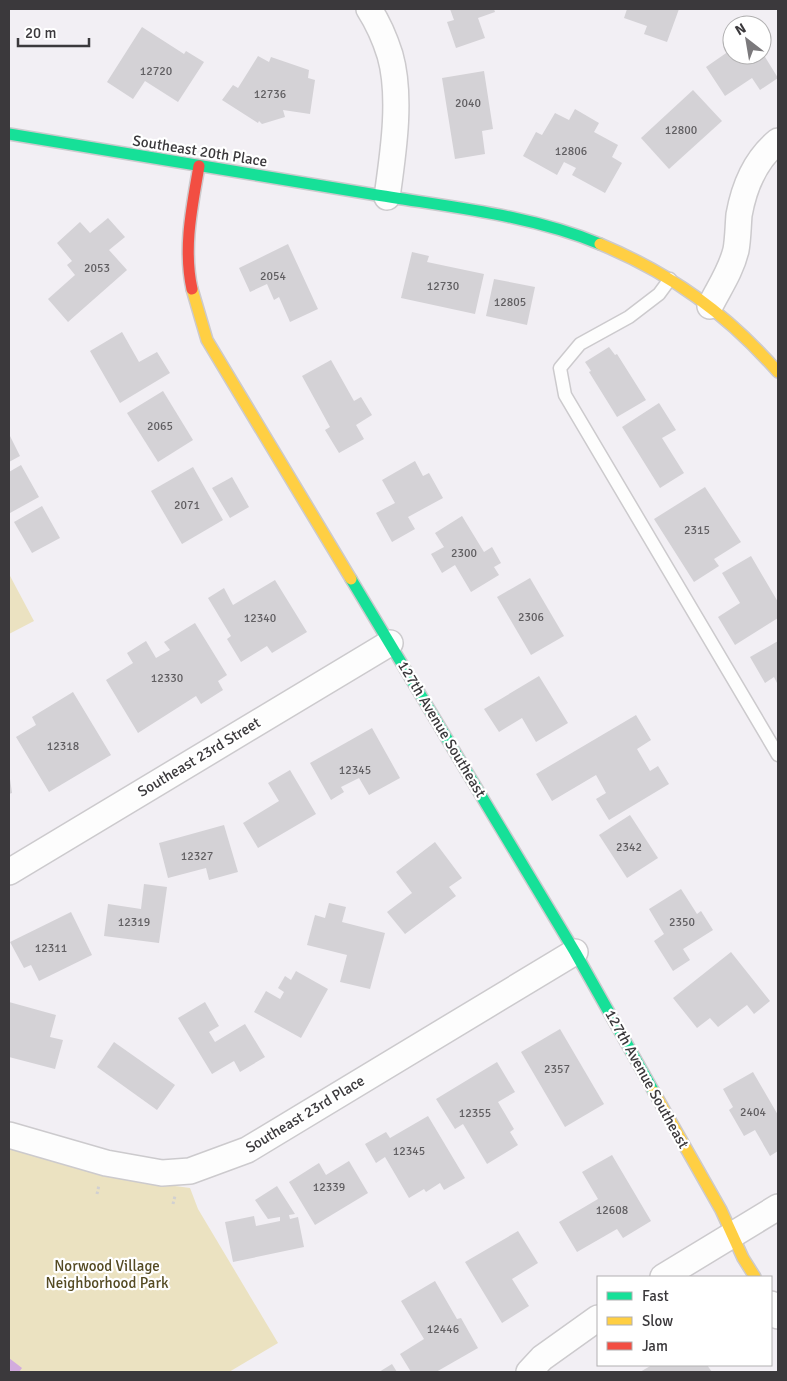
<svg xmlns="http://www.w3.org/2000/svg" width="787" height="1381" font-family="Signika,sans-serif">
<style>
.green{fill:#ebe2c1}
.water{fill:#d2abde}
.building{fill:#d4d2d6}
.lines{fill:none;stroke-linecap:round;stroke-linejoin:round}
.lane-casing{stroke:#cccacd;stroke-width:15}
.street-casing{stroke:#cccacd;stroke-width:28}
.fast-casing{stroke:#cccacd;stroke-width:14}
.slow-casing{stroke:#cccacd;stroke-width:14}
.jam-casing{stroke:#cccacd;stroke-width:14}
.path{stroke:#d1d0d1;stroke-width:3;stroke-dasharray:2.5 2.5;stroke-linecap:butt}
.lane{stroke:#fdfdfd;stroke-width:12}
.street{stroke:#fdfdfd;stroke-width:25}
.fast{stroke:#16e098;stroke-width:11}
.slow{stroke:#ffcf43;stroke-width:11}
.jam{stroke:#f24e42;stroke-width:11}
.labels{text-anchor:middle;stroke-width:4.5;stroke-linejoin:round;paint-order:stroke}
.number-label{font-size:12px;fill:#615f62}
.street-label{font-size:15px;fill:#3b393c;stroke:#fff}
.park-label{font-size:15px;fill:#544a22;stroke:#fff}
</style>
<rect width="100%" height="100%" fill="#f2eff4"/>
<g class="green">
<polygon points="9,574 34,621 9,634"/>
<polygon points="9,1147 131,1180 190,1188 198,1209 278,1343 229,1372 9,1372"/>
</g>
<polygon class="water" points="9,1358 22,1368 19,1372 9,1372"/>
<g class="building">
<polygon points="450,9 494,9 495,12 478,18 485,38 456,48 447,22 454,20"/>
<polygon points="627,9 679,9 667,42 644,34 647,26 624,18"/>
<polygon points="142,27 184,54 186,51 204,62 178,102 145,81 133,99 107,82"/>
<polygon points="732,49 732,55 762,55 762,52 778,78 760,90 752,78 725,96 706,67"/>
<polygon points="258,56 269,62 271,57 309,70 308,78 315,80 310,114 283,110 285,117 262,124 259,121 258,123 222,100 233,85 238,88"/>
<polygon points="484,71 493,129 482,131 485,154 455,159 442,78"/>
<polygon points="693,90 722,121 669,169 641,138"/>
<polygon points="575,109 599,123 594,132 618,145 612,157 622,163 605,193 572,175 576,168 564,162 557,175 523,156 536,132 542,135 555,113 569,120"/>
<polygon points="108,218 125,237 109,250 127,270 68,322 48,299 75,275 67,265 72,261 57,243 80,222 90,233"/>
<polygon points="288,244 318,309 290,322 279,297 274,300 267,284 250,292 239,268"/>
<polygon points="412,252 429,256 427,262 484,274 475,314 401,298"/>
<polygon points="494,279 535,287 527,325 486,316"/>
<polygon points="122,332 139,362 157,352 170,373 120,403 90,351"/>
<polygon points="609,347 615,355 617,354 646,400 617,417 589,372 591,371 585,362"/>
<polygon points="331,360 354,401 361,397 372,415 356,425 364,439 339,453 325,430 330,427 302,376"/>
<polygon points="163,391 193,440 158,462 127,413"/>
<polygon points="659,403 676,430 662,438 684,473 660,488 622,427"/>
<polygon points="9,434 20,456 9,462"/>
<polygon points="415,461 423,476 429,473 443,498 408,517 415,529 392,542 376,513 395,503 382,480"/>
<polygon points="21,465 39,497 10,513 9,472"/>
<polygon points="193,467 223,520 182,544 151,491"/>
<polygon points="232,477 249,507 230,518 212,488"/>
<polygon points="705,487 741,542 714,559 719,566 694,582 654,519"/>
<polygon points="42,506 60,538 32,553 14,522"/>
<polygon points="462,516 484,552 492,547 501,563 494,567 499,575 471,592 455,565 442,573 431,554 444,547 435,533"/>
<polygon points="751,556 778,602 778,618 735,645 718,617 740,603 722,573"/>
<polygon points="530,578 564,636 531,655 497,597"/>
<polygon points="275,580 307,632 272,653 267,646 241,662 227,639 231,636 208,598 224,588 233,605"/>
<polygon points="195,623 227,675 218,681 223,690 201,704 196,696 138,733 106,680 133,663 127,653 146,641 156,658 170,650 164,642"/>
<polygon points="778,641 778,685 774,677 765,683 750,657"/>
<polygon points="539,676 568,723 536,742 522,718 499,732 484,709"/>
<polygon points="73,692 111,755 49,792 16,737 36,725 32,717"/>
<polygon points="636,715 651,740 637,749 650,771 658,766 669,784 609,820 596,799 606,793 596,775 552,801 536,774"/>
<polygon points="372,728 400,778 369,795 359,778 341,787 344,792 331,800 310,763"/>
<polygon points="290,770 316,814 258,848 243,823 279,801 268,783"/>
<polygon points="9,772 12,793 9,794"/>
<polygon points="630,815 658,858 627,878 599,835"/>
<polygon points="224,825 238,872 209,880 206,868 168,878 159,843"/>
<polygon points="435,842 462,878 449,887 456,896 405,934 387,912 412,893 396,872"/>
<polygon points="144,884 167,887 159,943 104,936 108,904 141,909"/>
<polygon points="681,889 697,914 701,911 713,930 683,949 690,960 673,971 654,941 664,934 649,909"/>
<polygon points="329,903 346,907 342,922 385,933 370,989 340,982 347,955 307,945 315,915 325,918"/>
<polygon points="71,912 92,955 39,981 31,965 24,968 10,942"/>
<polygon points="731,952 770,1001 754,1014 747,1005 718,1027 710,1018 697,1028 673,998"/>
<polygon points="296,971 328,989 301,1038 254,1012 266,991 280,999 284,992 278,988 285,976 291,980"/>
<polygon points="9,1002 56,1015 50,1037 63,1040 55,1069 9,1057"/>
<polygon points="205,1002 219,1026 209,1032 215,1042 245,1024 265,1057 240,1072 234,1061 212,1074 178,1018"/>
<polygon points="560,1029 604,1104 565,1127 521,1052"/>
<polygon points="114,1042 175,1085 157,1110 97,1067"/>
<polygon points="497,1062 515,1092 498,1102 514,1129 510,1132 518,1145 487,1164 463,1124 455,1129 436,1099"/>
<polygon points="753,1072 778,1115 778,1151 770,1156 755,1130 744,1136 729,1110 733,1107 723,1089"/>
<polygon points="428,1116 465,1178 444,1190 440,1183 426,1192 424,1189 409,1198 385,1157 376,1163 365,1144 386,1132 390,1138"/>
<polygon points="612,1155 651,1221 623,1238 617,1229 577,1252 559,1222 598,1199 582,1172"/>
<polygon points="349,1161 368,1193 315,1225 289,1182 319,1163 326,1175"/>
<polygon points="277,1186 295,1214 289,1215 290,1219 298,1217 304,1247 233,1262 225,1222 254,1216 256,1226 280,1221 280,1217 268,1219 255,1200"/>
<polygon points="518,1231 538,1263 512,1279 529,1306 502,1323 465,1262"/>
<polygon points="435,1281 457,1319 461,1318 478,1348 436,1372 411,1372 400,1354 424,1339 401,1301"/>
<polygon points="392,1364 397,1372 379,1372"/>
<polygon points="652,1365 707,1365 712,1372 640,1372"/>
</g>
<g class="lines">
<defs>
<polyline id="lane" points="670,279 659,294 629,317 580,344 560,368 565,395 778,755"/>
<g id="street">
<path d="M 369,9 C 378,23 385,39 390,55 C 402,97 393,154 387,197"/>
<path d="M 710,306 C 719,288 731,271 736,250 C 738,239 738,227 739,215 C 744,187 756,159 778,141"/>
<polyline points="9,872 390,643"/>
<polyline points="9,1135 106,1163 162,1173 190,1171 247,1150 575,952"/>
<polyline points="663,1277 778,1207"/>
<polyline points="771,1304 778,1316"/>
<polyline points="529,1372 542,1358 598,1318"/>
</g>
<g id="fast">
<path d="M 9,134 C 130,154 251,174 371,194 C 448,207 528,214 600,244"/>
<polyline points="351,579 575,952 654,1092"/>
</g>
<g id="slow">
<path d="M 600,244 C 672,274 727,314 778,372"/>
<polyline points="192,289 207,340 351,579"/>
<polyline points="654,1092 721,1210 743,1258 755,1277"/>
</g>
<path id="jam" d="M 192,289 C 183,248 192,207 199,166"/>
</defs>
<use href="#lane" class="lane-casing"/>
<use href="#street" class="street-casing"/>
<use href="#fast" class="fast-casing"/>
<use href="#slow" class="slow-casing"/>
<use href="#jam" class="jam-casing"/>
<g class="path">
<polyline points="97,1194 99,1185"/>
<polyline points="173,1204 175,1196"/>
</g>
<use href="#lane" class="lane"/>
<use href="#street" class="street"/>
<use href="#fast" class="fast"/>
<use href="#slow" class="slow"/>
<use href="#jam" class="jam"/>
</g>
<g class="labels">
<g class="number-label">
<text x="156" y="75">12720</text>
<text x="270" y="98">12736</text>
<text x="468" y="107">2040</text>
<text x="681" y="134">12800</text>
<text x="571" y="155">12806</text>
<text x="97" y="272">2053</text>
<text x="273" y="280">2054</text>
<text x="443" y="290">12730</text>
<text x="510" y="306">12805</text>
<text x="160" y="430">2065</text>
<text x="187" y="509">2071</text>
<text x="697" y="534">2315</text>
<text x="464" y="557">2300</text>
<text x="531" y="621">2306</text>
<text x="260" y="622">12340</text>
<text x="167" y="682">12330</text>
<text x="63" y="750">12318</text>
<text x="355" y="774">12345</text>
<text x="629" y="851">2342</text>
<text x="197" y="860">12327</text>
<text x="134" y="926">12319</text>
<text x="682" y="926">2350</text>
<text x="51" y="952">12311</text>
<text x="557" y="1073">2357</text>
<text x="753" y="1116">2404</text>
<text x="475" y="1117">12355</text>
<text x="409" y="1155">12345</text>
<text x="329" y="1191">12339</text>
<text x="612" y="1214">12608</text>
<text x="443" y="1333">12446</text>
</g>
<g class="street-label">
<text transform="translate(200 151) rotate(9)" y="5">Southeast 20th Place</text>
<text transform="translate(442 729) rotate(59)" y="5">127th Avenue Southeast</text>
<text transform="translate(199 757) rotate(-31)" y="5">Southeast 23rd Street</text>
<text transform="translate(647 1079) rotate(61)" y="5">127th Avenue Southeast</text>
<text transform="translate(305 1114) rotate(-31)" y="5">Southeast 23rd Place</text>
</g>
<g class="park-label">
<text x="107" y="1271">Norwood Village<tspan x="107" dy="17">Neighborhood Park</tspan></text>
</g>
</g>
<rect width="787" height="1381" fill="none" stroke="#3b393c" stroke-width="20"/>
<rect x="597" y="1276" width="175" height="90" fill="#ffffff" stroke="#b1b0b1"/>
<rect x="607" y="1292" width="25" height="8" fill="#16e098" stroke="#b1b0b1"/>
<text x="642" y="1301" font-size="15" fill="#3b393c">Fast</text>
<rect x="607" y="1317" width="25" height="8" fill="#ffcf43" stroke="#b1b0b1"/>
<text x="642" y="1326" font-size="15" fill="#3b393c">Slow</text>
<rect x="607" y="1342" width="25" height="8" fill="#f24e42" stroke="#b1b0b1"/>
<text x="642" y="1351" font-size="15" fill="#3b393c">Jam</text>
<g transform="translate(747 40) rotate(329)"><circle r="24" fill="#ffffff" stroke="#b1b0b1"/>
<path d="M0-4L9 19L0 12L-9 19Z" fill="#7b797c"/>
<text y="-8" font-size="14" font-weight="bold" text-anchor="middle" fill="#3b393c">N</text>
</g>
<path d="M18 38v8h71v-8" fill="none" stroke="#3b393c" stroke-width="2.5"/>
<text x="25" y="38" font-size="15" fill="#3b393c" stroke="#ffffff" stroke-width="4" paint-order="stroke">20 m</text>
</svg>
